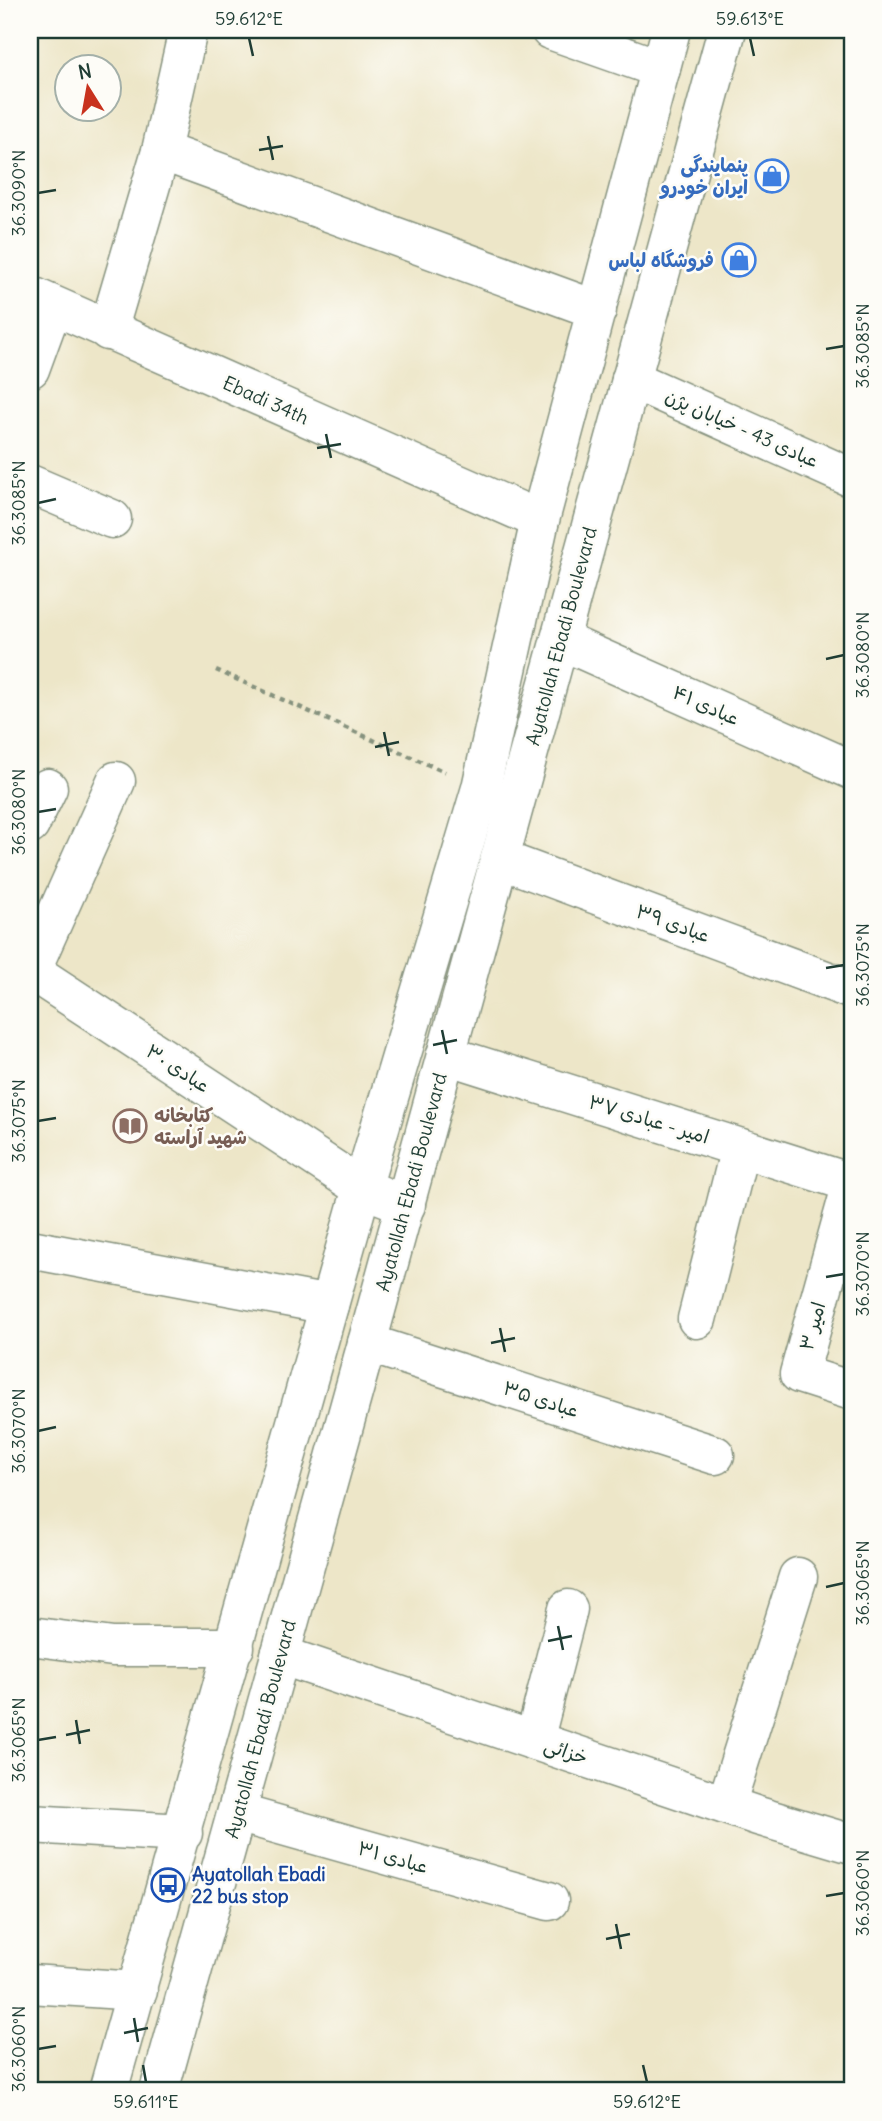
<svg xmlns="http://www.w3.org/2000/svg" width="882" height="2121" font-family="Delius,'Playpen Sans Arabic',sans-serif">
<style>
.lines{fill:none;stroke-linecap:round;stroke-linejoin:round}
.minor-casing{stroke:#86927e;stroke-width:41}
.major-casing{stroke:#86927e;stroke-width:41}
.path{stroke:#86927e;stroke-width:4.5;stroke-dasharray:5 5;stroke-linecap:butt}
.minor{stroke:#fff;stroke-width:38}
.major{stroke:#fff;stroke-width:38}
.ticks{fill:none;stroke:#1f3d34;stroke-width:2.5}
.labels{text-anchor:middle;stroke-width:5;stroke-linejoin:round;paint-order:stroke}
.shop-label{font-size:19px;font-weight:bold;fill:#366cbe;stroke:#fdfcf7;text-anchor:end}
.street-label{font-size:19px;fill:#1f3d34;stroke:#fdfcf7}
.education-label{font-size:19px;font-weight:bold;fill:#785e54;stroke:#fdfcf7;text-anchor:start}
.transit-label{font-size:19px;font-weight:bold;fill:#164399;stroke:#fdfcf7;text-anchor:start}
.neatline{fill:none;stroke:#1f3d34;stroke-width:2.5}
.ticks-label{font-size:18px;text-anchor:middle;fill:#1f3d34}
</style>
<rect width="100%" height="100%" fill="#fdfcf7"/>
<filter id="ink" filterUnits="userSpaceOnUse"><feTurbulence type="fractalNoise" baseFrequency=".0143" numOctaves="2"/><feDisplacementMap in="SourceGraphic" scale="14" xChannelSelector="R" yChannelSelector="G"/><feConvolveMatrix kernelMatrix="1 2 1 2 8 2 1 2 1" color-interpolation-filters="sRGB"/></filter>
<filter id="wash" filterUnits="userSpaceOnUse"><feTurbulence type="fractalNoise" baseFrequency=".00686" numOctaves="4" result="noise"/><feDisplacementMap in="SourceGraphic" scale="28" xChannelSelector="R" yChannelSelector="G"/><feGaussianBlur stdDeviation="1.57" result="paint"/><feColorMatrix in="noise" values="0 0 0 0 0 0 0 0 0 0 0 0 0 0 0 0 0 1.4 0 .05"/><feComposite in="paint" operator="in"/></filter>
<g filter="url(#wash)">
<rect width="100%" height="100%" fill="#ede6c8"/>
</g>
<g filter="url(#ink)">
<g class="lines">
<defs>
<g id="minor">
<polyline points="550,30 661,69"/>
<polyline points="161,151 597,310"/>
<polyline points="30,295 540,520"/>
<polyline points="108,331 161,151 188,30"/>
<polyline points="30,369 53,306"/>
<polyline points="631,379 852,478"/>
<polyline points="30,484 112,519"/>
<polyline points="560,640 852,770"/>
<polyline points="30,825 48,788"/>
<polyline points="500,859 847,988"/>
<polyline points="30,970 362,1188 406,1205"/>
<polyline points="31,971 116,781"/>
<polyline points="446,1055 852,1183"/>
<polyline points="852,1183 799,1374 852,1391"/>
<polyline points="30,1249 329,1305"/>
<polyline points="697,1319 740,1148"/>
<polyline points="367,1343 715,1455"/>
<polyline points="30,1636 113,1647 235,1647"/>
<polyline points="280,1655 758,1816 852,1844"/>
<polyline points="534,1741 568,1609"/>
<polyline points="726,1805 798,1577"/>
<polyline points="237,1813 549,1901"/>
<polyline points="30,1824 183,1833"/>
<polyline points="30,1984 138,1991"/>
</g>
<g id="major">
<polyline points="108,2091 362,1188 481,788 540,520 671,30"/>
<polyline points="159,2091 367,1343 727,30"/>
</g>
</defs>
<use href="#minor" class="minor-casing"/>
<use href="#major" class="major-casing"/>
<polyline class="path" points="216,670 445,772"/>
<use href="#minor" class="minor"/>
<use href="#major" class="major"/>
</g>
</g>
<path class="ticks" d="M 249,38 L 253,56M 750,38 L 754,56M 268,136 L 273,160M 259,150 L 283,146M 38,193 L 56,190M 826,349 L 844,346M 326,434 L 331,458M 317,448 L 341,444M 38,503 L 56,499M 826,659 L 844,655M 384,732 L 389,756M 375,747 L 399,742M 38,812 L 56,809M 826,968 L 844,965M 442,1030 L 447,1054M 433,1045 L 457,1040M 38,1121 L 56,1118M 826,1277 L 844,1274M 500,1328 L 505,1352M 491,1343 L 515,1338M 38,1431 L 56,1427M 826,1587 L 844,1583M 558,1626 L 563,1650M 548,1641 L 572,1636M 76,1720 L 80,1744M 66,1735 L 90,1730M 38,1740 L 56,1737M 826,1896 L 844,1893M 616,1924 L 621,1949M 606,1939 L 630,1934M 134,2018 L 138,2042M 124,2033 L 148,2028M 38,2049 L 56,2046M 143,2065 L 146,2082M 643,2065 L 647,2082"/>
<defs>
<symbol id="shop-ring" viewBox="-11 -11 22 22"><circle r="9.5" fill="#fdfcf7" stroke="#3f7fe0" stroke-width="1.5"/><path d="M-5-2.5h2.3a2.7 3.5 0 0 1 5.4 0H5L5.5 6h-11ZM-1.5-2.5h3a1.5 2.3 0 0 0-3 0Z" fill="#3f7fe0"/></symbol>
<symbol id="library-ring" viewBox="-11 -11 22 22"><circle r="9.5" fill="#fdfcf7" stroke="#8d6e63" stroke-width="1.5"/><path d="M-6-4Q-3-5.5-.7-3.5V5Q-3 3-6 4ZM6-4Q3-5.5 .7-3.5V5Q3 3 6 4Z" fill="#8d6e63"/></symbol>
<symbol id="bus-ring" viewBox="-11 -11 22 22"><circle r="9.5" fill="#fdfcf7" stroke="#1a4fb4" stroke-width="1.5"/><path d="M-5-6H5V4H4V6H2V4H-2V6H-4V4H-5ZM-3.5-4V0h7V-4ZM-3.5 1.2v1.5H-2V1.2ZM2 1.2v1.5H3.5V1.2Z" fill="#1a4fb4"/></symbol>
</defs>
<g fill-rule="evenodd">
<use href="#shop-ring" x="753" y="157" width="38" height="38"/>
<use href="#shop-ring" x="720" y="241" width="38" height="38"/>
<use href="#library-ring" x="111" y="1107" width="38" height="38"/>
<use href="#bus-ring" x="149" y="1866" width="38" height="38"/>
</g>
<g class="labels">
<g class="shop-label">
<text x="748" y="172">پنمایندگی<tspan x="748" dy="22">ایران خودرو</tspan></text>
<text x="714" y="267">فروشگاه لباس</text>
</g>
<g class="street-label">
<text transform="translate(266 400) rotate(24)" y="7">Ebadi 34th</text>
<text transform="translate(742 428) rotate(24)" y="7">عبادی 43 - خیابان پژن</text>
<text transform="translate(561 636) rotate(-75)" y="7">Ayatollah Ebadi Boulevard</text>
<text transform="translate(706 705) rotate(24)" y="7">عبادی ۴۱</text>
<text transform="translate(673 923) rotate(20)" y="7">عبادی ۳۹</text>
<text transform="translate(178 1068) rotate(33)" y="7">عبادی ۳۰</text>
<text transform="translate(649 1119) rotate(17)" y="7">امیر - عبادی ۳۷</text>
<text transform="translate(411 1182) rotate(-75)" y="7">Ayatollah Ebadi Boulevard</text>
<text transform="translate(812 1326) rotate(-74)" y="7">امیر ۳</text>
<text transform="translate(541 1399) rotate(18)" y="7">عبادی ۳۵</text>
<text transform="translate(260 1729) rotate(-75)" y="7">Ayatollah Ebadi Boulevard</text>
<text transform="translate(566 1751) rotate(19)" y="7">خزائی</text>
<text transform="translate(393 1857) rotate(16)" y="7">عبادی ۳۱</text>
</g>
<g class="education-label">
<text x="154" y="1122">کتابخانه<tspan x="154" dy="22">شهید آراسته</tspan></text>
</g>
<g class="transit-label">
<text x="192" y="1881">Ayatollah Ebadi<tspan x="192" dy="22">22 bus stop</tspan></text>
</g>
</g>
<rect width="882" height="2121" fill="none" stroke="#fdfcf7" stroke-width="77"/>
<g transform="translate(88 88) rotate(349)"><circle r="33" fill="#fdfcf7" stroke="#a4b0a9" stroke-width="2"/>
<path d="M0-5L12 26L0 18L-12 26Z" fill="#c8321e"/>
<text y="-10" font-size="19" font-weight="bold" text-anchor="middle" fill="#1f3d34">N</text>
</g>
<rect x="38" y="38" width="806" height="2044" class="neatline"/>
<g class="ticks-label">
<text x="249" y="25">59.612°E</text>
<text x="750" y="25">59.613°E</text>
<text transform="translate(19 193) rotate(-90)" y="6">36.3090°N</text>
<text transform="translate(863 346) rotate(-90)" y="6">36.3085°N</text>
<text transform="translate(19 503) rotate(-90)" y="6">36.3085°N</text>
<text transform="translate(863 655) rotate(-90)" y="6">36.3080°N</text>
<text transform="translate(19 812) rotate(-90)" y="6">36.3080°N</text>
<text transform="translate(863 965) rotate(-90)" y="6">36.3075°N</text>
<text transform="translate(19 1121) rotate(-90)" y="6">36.3075°N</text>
<text transform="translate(863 1274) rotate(-90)" y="6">36.3070°N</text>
<text transform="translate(19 1431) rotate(-90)" y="6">36.3070°N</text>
<text transform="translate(863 1583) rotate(-90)" y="6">36.3065°N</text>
<text transform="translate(19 1740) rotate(-90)" y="6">36.3065°N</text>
<text transform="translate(863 1893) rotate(-90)" y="6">36.3060°N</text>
<text transform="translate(19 2049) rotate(-90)" y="6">36.3060°N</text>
<text x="146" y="2108">59.611°E</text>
<text x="647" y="2108">59.612°E</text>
</g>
</svg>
